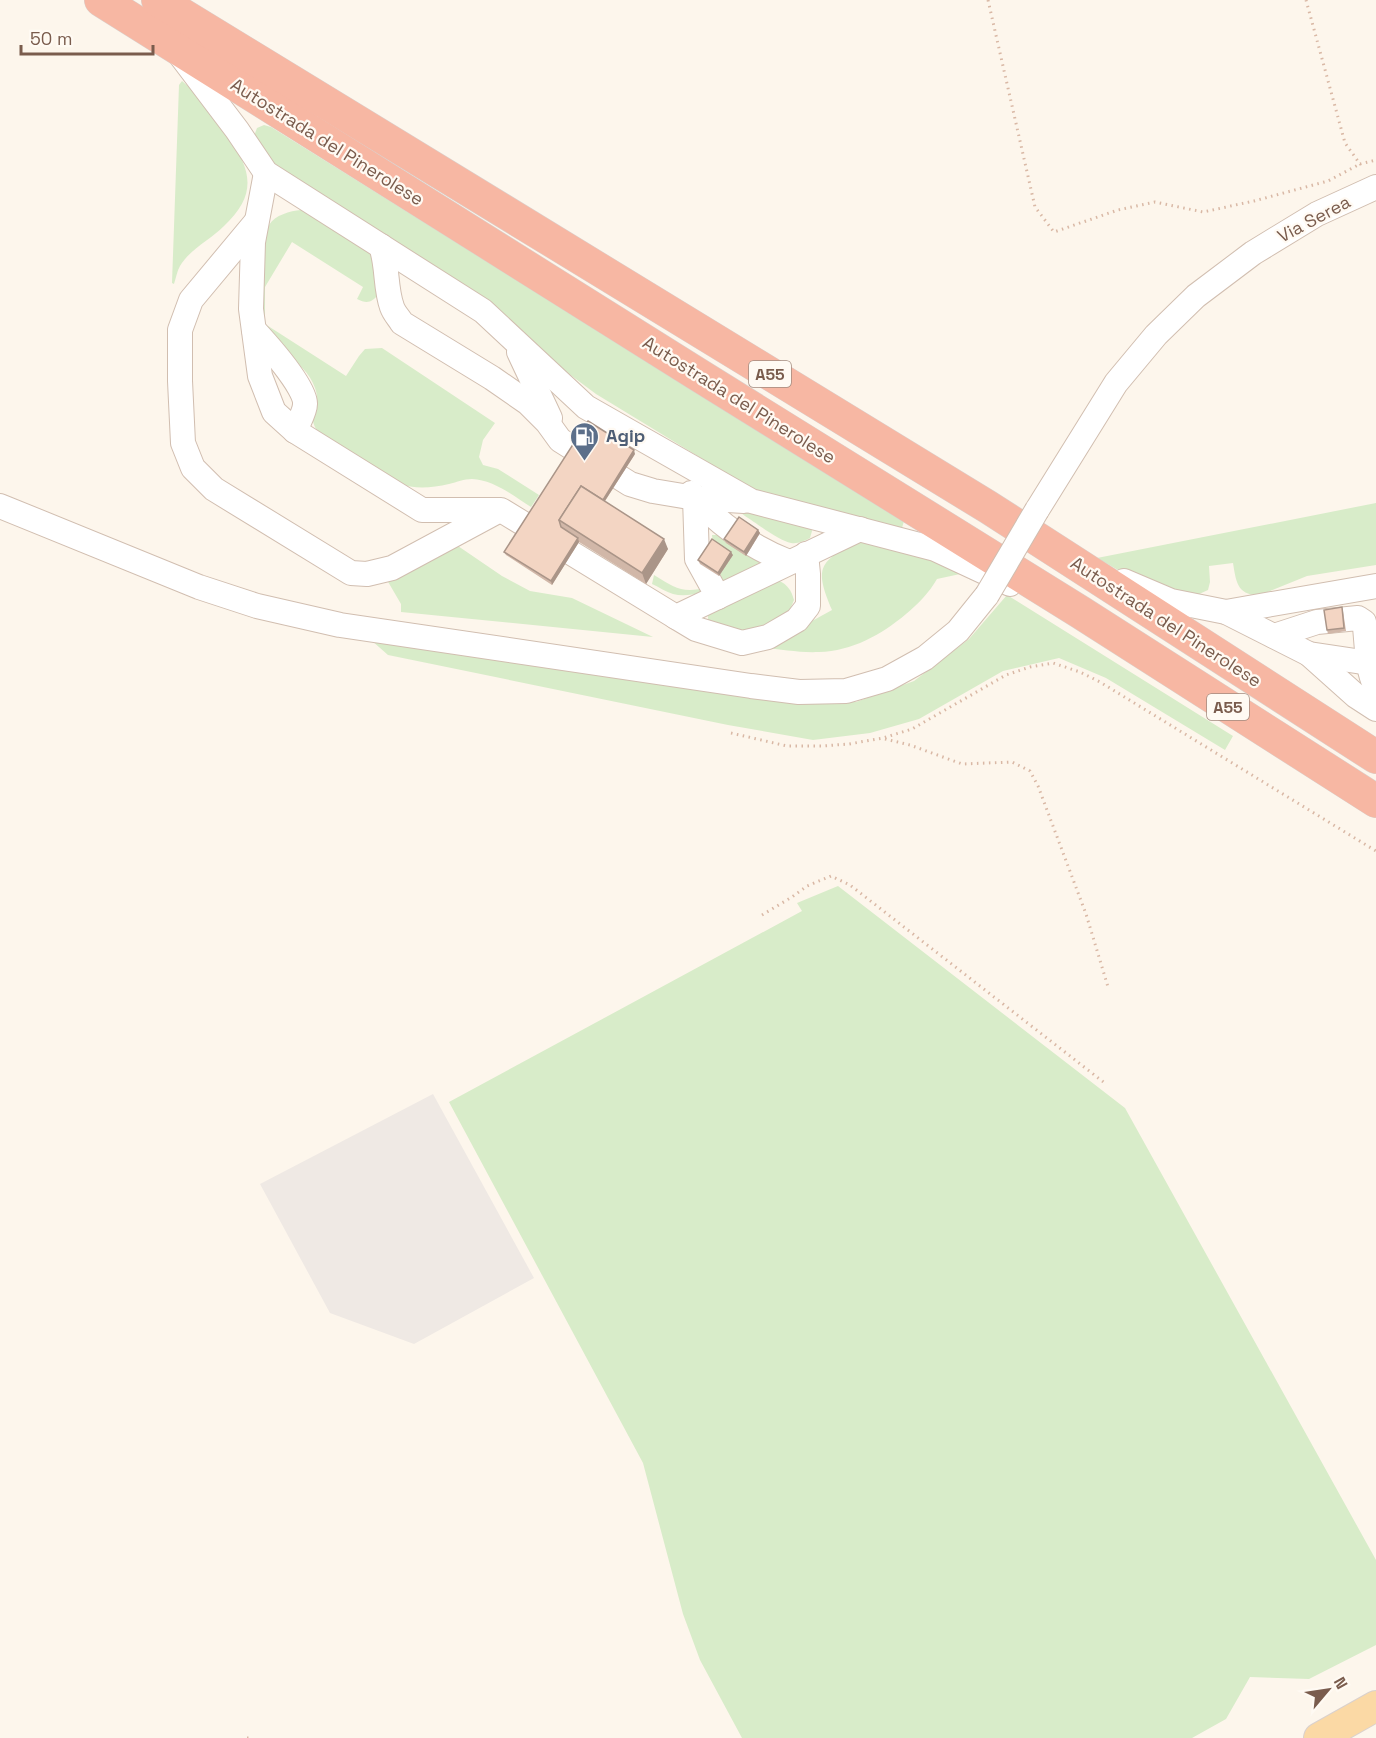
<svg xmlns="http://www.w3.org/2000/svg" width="1376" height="1738" font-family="'Space Grotesk',sans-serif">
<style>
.industrial{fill:#efe9e4}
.green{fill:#d8ecc9}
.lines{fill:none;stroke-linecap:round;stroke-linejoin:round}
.minor-casing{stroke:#d1beb0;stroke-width:26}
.major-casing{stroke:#dad1cd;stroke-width:32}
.highway-casing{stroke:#dad1cd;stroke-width:34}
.path{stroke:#d9b8a5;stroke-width:3;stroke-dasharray:1.5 4.5;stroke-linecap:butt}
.minor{stroke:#fff;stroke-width:24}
.major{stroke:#fbd9a5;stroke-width:30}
.highway{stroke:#f7b7a3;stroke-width:33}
.minor-bridge-casing{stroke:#d1beb0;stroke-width:26;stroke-linecap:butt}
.minor-bridge{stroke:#fff;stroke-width:24}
.wall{fill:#d1b7a8}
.shaded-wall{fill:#aa9588}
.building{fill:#f3d5c3;stroke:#aa9588;stroke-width:1.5}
.labels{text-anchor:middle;stroke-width:4.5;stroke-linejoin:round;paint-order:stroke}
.shield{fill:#fffaf3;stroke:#a28b7f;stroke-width:1.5}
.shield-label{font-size:16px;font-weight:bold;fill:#7a5c4d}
.street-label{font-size:18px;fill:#7a5c4d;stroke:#fffaf3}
.service-label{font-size:18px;font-weight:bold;fill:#4e5e75;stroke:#fffaf3;text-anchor:start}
</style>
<rect width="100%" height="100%" fill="#fdf6ec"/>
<polygon class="industrial" points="433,1094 534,1278 414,1344 330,1313 260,1184"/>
<g class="green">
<path d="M 182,81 C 202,97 214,118 229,138 C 253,172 256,196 224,226 C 210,240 190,249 180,266 C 177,271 176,278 174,284 L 172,283 L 179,85 Z"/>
<polygon points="264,125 271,127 904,521 902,528 755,491 596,394 553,362 273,166 254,136 257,128"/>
<path d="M 301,210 L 307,211 L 367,247 L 376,260 L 379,294 C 371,303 367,304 357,299 L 363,287 L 292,242 L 265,287 L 265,324 L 346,376 L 359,356 L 365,349 L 382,348 L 495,423 L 483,440 L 479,457 L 483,465 L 498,469 L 539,495 L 531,507 C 514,496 494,480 472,479 C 464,479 457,482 449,484 C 431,488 416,489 398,484 L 321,436 C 302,413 323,409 315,388 C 310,373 297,363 286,351 C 278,341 270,332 262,322 C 262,296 255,248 269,225 C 275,215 290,211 301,210 Z"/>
<path d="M 1376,503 L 1376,565 L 1307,576 L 1260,595 C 1237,596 1236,581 1233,563 L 1209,566 L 1210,582 L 1208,590 L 1197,595 L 1186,596 L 1132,578 L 1097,558 Z"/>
<path d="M 741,510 L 811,527 L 812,531 L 810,538 C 804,541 798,544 791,543 C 780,541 756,523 745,516 L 741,513 Z"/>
<path d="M 712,535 L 718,535 L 760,561 L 757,566 C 735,577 699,601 673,594 C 666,592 659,587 652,584 L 654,575 C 675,588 683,594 708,587 L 713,543 Z"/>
<path d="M 858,541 L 974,571 L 937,579 C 929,593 918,604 906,614 C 881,635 852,651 819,652 C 800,653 781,649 763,648 L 832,610 C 814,567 819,562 858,541 Z"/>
<polygon points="452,545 458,546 502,576 530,591 572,598 653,637 401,612 401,604 387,580"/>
<path d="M 778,580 C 788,585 791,590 794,600 L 787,617 L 750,635 L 708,622 L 708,614 Z"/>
<polygon points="1007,595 1233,736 1225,750 1106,678 1059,658 1003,671 919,719 870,733 813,740 728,725 388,655 371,640 768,700 856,702 914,681 969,639"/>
<polygon points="838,886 1125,1108 1376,1560 1376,1645 1309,1679 1250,1677 1226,1719 1192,1738 742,1738 700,1660 683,1614 643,1463 449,1102 802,911 797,903"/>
</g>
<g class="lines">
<defs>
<g id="minor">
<polyline points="181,56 237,130 266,173 483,311 586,407 751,501 935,549 1010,584"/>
<polyline points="266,173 253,242 251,309 260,376 274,412 295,431 422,510 501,510 676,617 860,529"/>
<polyline points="256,222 191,300 180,330 180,381 183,443 193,468 214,489 351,573 367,574 392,568 498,511"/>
<path d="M 381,246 C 388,266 385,288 392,307 C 394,313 399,318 402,323 L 492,378 L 528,403 L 547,422 L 560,440 L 630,484 L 653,491 L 695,498 L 744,501"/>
<path d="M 254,330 C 266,343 306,387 305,404 C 305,412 298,423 295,431"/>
<polyline points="519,352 550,418"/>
<path d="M 691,493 C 717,523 751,547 789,562"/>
<polyline points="695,498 697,559 718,597"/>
<polyline points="0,506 199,587 257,606 340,625 751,686 799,692 846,691 887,679 925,658 958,631 987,595"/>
<polyline points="1037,510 1116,383 1156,335 1196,296 1253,253 1317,214 1376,187"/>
<polyline points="1124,581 1171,601 1226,612 1309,654 1369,663 1376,666"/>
<polyline points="1226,612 1376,586"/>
<polyline points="676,617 696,629 742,643 768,637 797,620 808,606 808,574 806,554"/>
<path d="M 1274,636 L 1317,622 L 1358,618 L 1364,622 L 1365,627 C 1367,647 1367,669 1376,688"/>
<polyline points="1309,654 1356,696 1376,709"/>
</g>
<polyline id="major" points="1319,1738 1376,1706"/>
<g id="highway">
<polyline points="101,0 697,374 1080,612 1376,801"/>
<polyline points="158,0 988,507 1376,757"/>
</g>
</defs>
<use href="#minor" class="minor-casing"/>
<use href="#major" class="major-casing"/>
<use href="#highway" class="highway-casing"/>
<g class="path">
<polyline points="988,0 1035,207 1054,232 1118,210 1155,202 1203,212 1254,201 1328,181 1360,164"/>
<polyline points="1306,0 1345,143 1360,164 1376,160"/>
<polyline points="731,733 787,746 822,746 849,744 883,738 912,729 1006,675 1030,667 1053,663 1080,672 1100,682 1376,851"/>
<polyline points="885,739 910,745 962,764 1012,762 1030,771 1038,786 1086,914 1108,987"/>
<polyline points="762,915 792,897 807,886 831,876 850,885 1106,1084"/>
<polyline points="247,1738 252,1738"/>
</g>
<use href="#minor" class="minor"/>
<use href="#major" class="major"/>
<use href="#highway" class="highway"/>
<defs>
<polyline id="minor-bridge" points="987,595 1037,510"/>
</defs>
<use href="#minor-bridge" class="minor-bridge-casing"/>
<use href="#minor-bridge" class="minor-bridge"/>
</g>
<g class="wall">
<polygon points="635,454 605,501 668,549 646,584 579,542 552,585 506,555 504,552"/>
<polygon points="758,530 760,533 746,556 726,543 724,539"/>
<polygon points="733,555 719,576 700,564 698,560"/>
<polygon points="1343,611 1346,631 1328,634 1327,630"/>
</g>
<g class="shaded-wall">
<polygon points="634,450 635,454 601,507 600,503"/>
<polygon points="758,530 760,533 746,556 744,552"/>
<polygon points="578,538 579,542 552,585 551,581"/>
<polygon points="664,539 668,549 646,584 642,573"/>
<polygon points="731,552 733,555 719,576 718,573"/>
</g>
<g class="building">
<polygon points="588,421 634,450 603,500 581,486 559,520 561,527 578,538 551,581 504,552"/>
<polygon points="581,486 664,539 642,573 559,520"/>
<polygon points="739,517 758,530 744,552 724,539"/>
<polygon points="712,539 731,552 718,573 698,560"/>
<polygon points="1342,607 1344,628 1327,630 1324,610"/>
</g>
<defs>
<symbol id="fuel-pin" viewBox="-11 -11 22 30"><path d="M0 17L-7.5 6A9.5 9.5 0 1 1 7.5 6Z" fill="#5c6f8a" stroke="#fffaf3"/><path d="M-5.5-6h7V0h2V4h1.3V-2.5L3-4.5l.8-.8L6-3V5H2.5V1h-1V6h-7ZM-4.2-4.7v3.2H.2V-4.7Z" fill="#fff"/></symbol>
</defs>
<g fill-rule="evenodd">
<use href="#fuel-pin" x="568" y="420" width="33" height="45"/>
</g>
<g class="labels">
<g class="shield">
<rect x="749" y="361" width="42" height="26" rx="4.5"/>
<rect x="1207" y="694" width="42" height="26" rx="4.5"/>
</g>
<g class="shield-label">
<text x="770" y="380">A55</text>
<text x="1228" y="713">A55</text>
</g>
<g class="street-label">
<text transform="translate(327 142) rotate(32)" y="6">Autostrada del Pinerolese</text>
<text transform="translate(1314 219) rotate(-28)" y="6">Via Serea</text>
<text transform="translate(739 400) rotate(32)" y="6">Autostrada del Pinerolese</text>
<text transform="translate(1166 622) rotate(33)" y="6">Autostrada del Pinerolese</text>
</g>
<g class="service-label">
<text x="606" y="442">Agip</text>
</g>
</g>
<g transform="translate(1328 1690) rotate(61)" stroke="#fffaf3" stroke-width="4.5" paint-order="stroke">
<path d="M0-4.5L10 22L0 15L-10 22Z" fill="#7a5c4d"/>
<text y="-9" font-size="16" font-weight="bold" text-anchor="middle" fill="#7a5c4d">N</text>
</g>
<path d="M21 45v9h132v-9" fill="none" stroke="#7a5c4d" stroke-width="3"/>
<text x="30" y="45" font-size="18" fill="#7a5c4d" stroke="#fffaf3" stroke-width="4.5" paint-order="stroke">50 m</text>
</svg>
